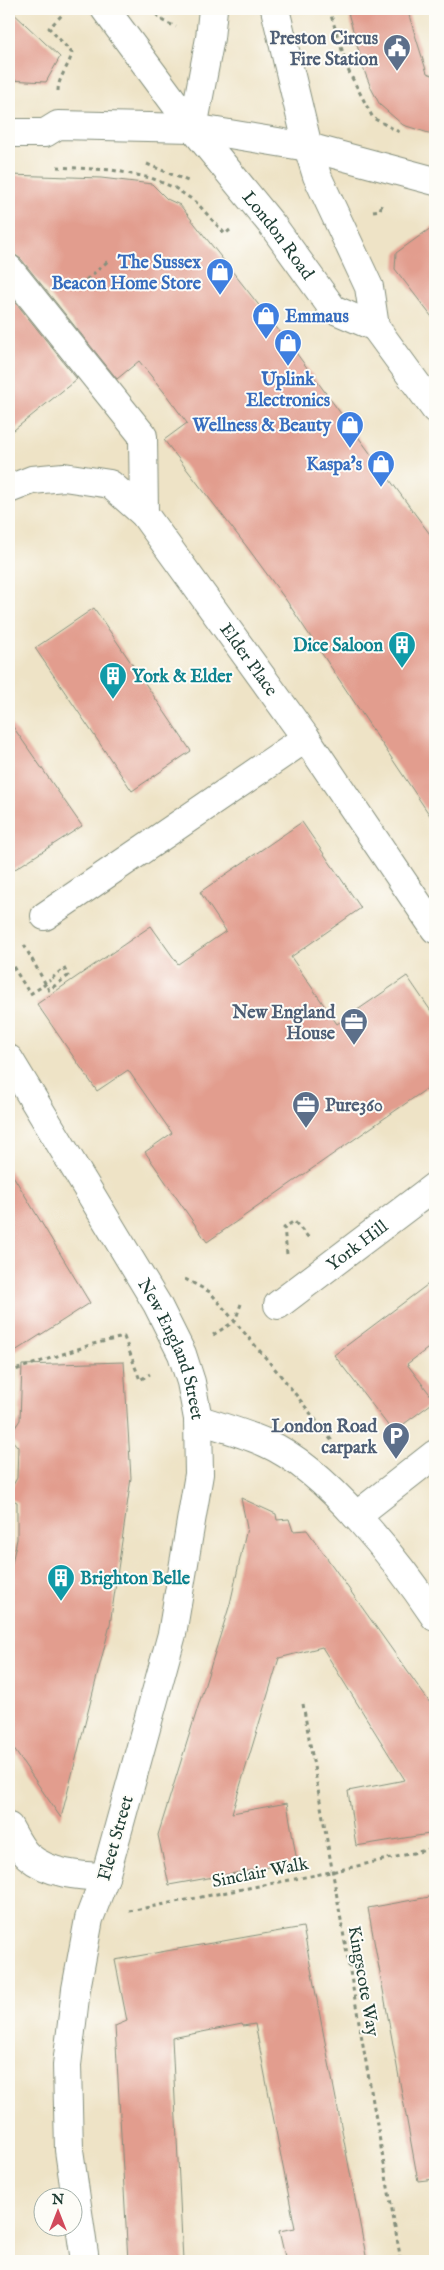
<svg xmlns="http://www.w3.org/2000/svg" width="444" height="2270" font-family="'IM FELL English',serif">
<style>
.building{fill:#e29d8e}
.lines{fill:none;stroke-linecap:round;stroke-linejoin:round}
.minor-casing{stroke:#86907d;stroke-width:30}
.major-casing{stroke:#86907d;stroke-width:30}
.highway-casing{stroke:#86907d;stroke-width:30}
.path{stroke:#86907d;stroke-width:3;stroke-dasharray:4 4;stroke-linecap:butt}
.minor{stroke:#fff;stroke-width:28}
.major{stroke:#fff;stroke-width:28}
.highway{stroke:#fff;stroke-width:28}
.path-bridge{stroke:#86907d;stroke-width:3;stroke-dasharray:4 4;stroke-linecap:butt}
.labels{text-anchor:middle;stroke-width:4;stroke-linejoin:round;paint-order:stroke}
.service-label{font-size:18px;font-weight:bold;fill:#4e5e75;stroke:#fdfcf7;text-anchor:end}
.street-label{font-size:18px;fill:#1f3d34;stroke:#fdfcf7}
.shop-label{font-size:18px;font-weight:bold;fill:#366cbe;stroke:#fdfcf7;text-anchor:end}
.culture-label{font-size:18px;font-weight:bold;fill:#0d838f;stroke:#fdfcf7;text-anchor:start}
</style>
<rect width="100%" height="100%" fill="#fdfcf7"/>
<filter id="ink" filterUnits="userSpaceOnUse"><feTurbulence type="fractalNoise" baseFrequency=".02" numOctaves="2"/><feDisplacementMap in="SourceGraphic" scale="10" xChannelSelector="R" yChannelSelector="G"/><feConvolveMatrix kernelMatrix="1 2 1 2 8 2 1 2 1" color-interpolation-filters="sRGB"/></filter>
<filter id="wash" filterUnits="userSpaceOnUse"><feTurbulence type="fractalNoise" baseFrequency=".0096" numOctaves="4" result="noise"/><feDisplacementMap in="SourceGraphic" scale="20" xChannelSelector="R" yChannelSelector="G"/><feGaussianBlur stdDeviation="1.12" result="paint"/><feColorMatrix in="noise" values="0 0 0 0 0 0 0 0 0 0 0 0 0 0 0 0 0 1.4 0 .05"/><feComposite in="paint" operator="in"/></filter>
<g filter="url(#wash)">
<rect width="100%" height="100%" fill="#eee3c6"/>
<g id="blocks">
<g class="building">
<polygon points="9,9 60,57 46,82 9,80"/>
<polygon points="347,9 407,9 427,73 435,76 435,135 403,125 380,105 371,88 364,70"/>
<polygon points="9,175 101,178 152,184 167,199 180,205 291,346 435,541 435,823 286,600 247,547 164,440 187,423 164,392 139,361 117,379 21,259 15,255 9,254"/>
<polygon points="435,225 435,321 395,269 396,253"/>
<polygon points="9,294 77,379 9,434"/>
<polygon points="94,608 191,751 132,791 35,648"/>
<polygon points="9,721 82,826 9,873"/>
<polygon points="302,822 361,908 291,957 337,1024 407,976 435,1017 435,1083 207,1242 145,1152 172,1133 128,1070 97,1091 37,1004 151,926 178,964 226,931 200,892"/>
<polygon points="9,1169 90,1303 9,1355"/>
<polygon points="435,1279 435,1343 407,1364 435,1401 393,1432 334,1355"/>
<polygon points="124,1362 131,1478 110,1625 61,1818 9,1742 9,1578 17,1539 17,1502 9,1498 9,1492 17,1478 18,1447 9,1437 20,1420 22,1365"/>
<polygon points="241,1498 276,1514 277,1520 289,1519 293,1531 307,1530 435,1710 435,1833 356,1846 348,1791 405,1780 322,1647 279,1658 232,1813 287,1803 297,1862 169,1885 158,1835 230,1604 247,1528"/>
<polygon points="435,1896 435,2179 418,2181 368,1908"/>
<polygon points="303,1927 367,2261 286,2261 279,2231 295,2228 255,2024 243,2026 242,2024 172,2038 183,2261 128,2261 115,2026 127,2021 115,1960"/>
</g>
</g>
</g>
<g filter="url(#ink)">
<use href="#blocks" fill-opacity="0" stroke="#86907d" stroke-width="1"/>
<g class="lines">
<defs>
<g id="minor">
<polyline points="9,269 143,436 144,514"/>
<path id="s1" d="M 9,489 L 32,480 L 64,477 L 110,484 L 144,514 L 306,738 L 435,929"/>
<polyline points="45,916 306,738"/>
<path id="s2" d="M 278,1305 L 435,1186"/>
<path d="M 198,1419 C 220,1427 244,1433 266,1443 C 326,1469 399,1563 435,1617"/>
<polyline points="356,1516 435,1454"/>
<path d="M 9,1827 C 14,1836 20,1849 28,1856 C 49,1874 79,1876 105,1877"/>
</g>
<g id="major">
<polyline points="9,133 45,133 58,125 193,128"/>
<path id="s3" d="M 9,1059 L 157,1304 L 182,1354 L 191,1382 L 198,1419 L 199,1474 L 172,1634 L 105,1877 L 89,1919 L 76,1989 L 67,2065 L 69,2150 L 85,2261"/>
</g>
<g id="highway">
<path id="s4" d="M 105,9 L 193,128 L 273,226 L 333,309 L 375,327"/>
<polyline points="275,9 308,147 317,176 369,287 375,327 435,409"/>
<polyline points="193,128 308,147 435,181"/>
<polyline points="193,128 210,38 213,9"/>
</g>
</defs>
<use href="#minor" class="minor-casing"/>
<use href="#major" class="major-casing"/>
<use href="#highway" class="highway-casing"/>
<g class="path">
<polyline points="329,9 349,72 373,118 401,133"/>
<polyline points="156,14 163,21 176,27"/>
<path d="M 58,91 C 58,77 69,67 72,53 L 49,28 L 68,9"/>
<polyline points="147,164 190,182"/>
<polyline points="57,167 112,170 151,178 175,188 196,202 225,234 230,230"/>
<polyline points="373,211 380,210 382,204"/>
<polyline points="86,280 108,261"/>
<polyline points="24,945 49,990 68,976 64,968 50,980"/>
<polyline points="9,960 30,994 43,986"/>
<polyline points="287,1254 284,1228 294,1221 309,1238"/>
<polyline points="185,1279 210,1292 286,1382 332,1441"/>
<polyline points="213,1335 235,1321 241,1304"/>
<polyline points="9,1372 93,1344 124,1337 140,1380 150,1374"/>
<polyline points="303,1704 401,2261"/>
<polyline points="129,1911 331,1872 435,1848"/>
</g>
<use href="#minor" class="minor"/>
<use href="#major" class="major"/>
<use href="#highway" class="highway"/>
<polyline class="path-bridge" points="43,986 50,980"/>
</g>
</g>
<defs>
<symbol id="civic-pin" viewBox="-11 -11 22 30"><path d="M0 17L-7.5 6A9.5 9.5 0 1 1 7.5 6Z" fill="#5c6f8a" stroke="#fdfcf7"/><path d="M-.6-6.5H3V-4.5H.6V-3L4-1V1h2V6H-6V1h2V-1L-.6-3ZM-1.2 2.5V6h2.4V2.5Z" fill="#fff"/></symbol>
<symbol id="shop-pin" viewBox="-11 -11 22 30"><path d="M0 17L-7.5 6A9.5 9.5 0 1 1 7.5 6Z" fill="#3f7fe0" stroke="#fdfcf7"/><path d="M-5-2.5h2.3a2.7 3.5 0 0 1 5.4 0H5L5.5 6h-11ZM-1.5-2.5h3a1.5 2.3 0 0 0-3 0Z" fill="#fff"/></symbol>
<symbol id="building-pin" viewBox="-11 -11 22 30"><path d="M0 17L-7.5 6A9.5 9.5 0 1 1 7.5 6Z" fill="#0f9aa8" stroke="#fdfcf7"/><path d="M-4-6H4V6H1V3H-1V6H-4ZM-2.5-4.3h1.7v1.8h-1.7ZM.8-4.3h1.7v1.8H.8ZM-2.5-1h1.7V.8h-1.7ZM.8-1h1.7V.8H.8Z" fill="#fff"/></symbol>
<symbol id="office-pin" viewBox="-11 -11 22 30"><path d="M0 17L-7.5 6A9.5 9.5 0 1 1 7.5 6Z" fill="#5c6f8a" stroke="#fdfcf7"/><path d="M-6-3h4V-5.5h4V-3h4V5H-6ZM-1-4.5V-3h2v-1.5ZM-6 0V1H6V0Z" fill="#fff"/></symbol>
<symbol id="parking-pin" viewBox="-11 -11 22 30"><path d="M0 17L-7.5 6A9.5 9.5 0 1 1 7.5 6Z" fill="#5c6f8a" stroke="#fdfcf7"/><path d="M-3.5-5.5H1a3.5 3.5 0 0 1 0 7H-1V5.5H-3.5ZM-1-3.4V-.6H.8a1.4 1.4 0 0 0 0-2.8Z" fill="#fff"/></symbol>
</defs>
<g fill-rule="evenodd">
<use href="#civic-pin" x="381" y="32" width="32" height="43"/>
<use href="#shop-pin" x="204" y="256" width="32" height="43"/>
<use href="#shop-pin" x="250" y="300" width="32" height="43"/>
<use href="#shop-pin" x="272" y="327" width="32" height="43"/>
<use href="#shop-pin" x="334" y="409" width="32" height="43"/>
<use href="#shop-pin" x="365" y="448" width="32" height="43"/>
<use href="#building-pin" x="386" y="629" width="32" height="43"/>
<use href="#building-pin" x="97" y="660" width="32" height="43"/>
<use href="#office-pin" x="338" y="1006" width="32" height="43"/>
<use href="#office-pin" x="290" y="1089" width="32" height="43"/>
<use href="#parking-pin" x="380" y="1420" width="32" height="43"/>
<use href="#building-pin" x="45" y="1562" width="32" height="43"/>
</g>
<g class="labels">
<g class="service-label">
<text x="378" y="44">Preston Circus<tspan x="378" dy="21">Fire Station</tspan></text>
<text x="335" y="1018">New England<tspan x="335" dy="21">House</tspan></text>
<text x="325" y="1111" text-anchor="start">Pure360</text>
<text x="377" y="1432">London Road<tspan x="377" dy="21">carpark</tspan></text>
</g>
<g class="street-label">
<text dy="6" stroke="none"><textPath href="#s4" startOffset="285">London Road</textPath></text>
<text dy="6" stroke="none"><textPath href="#s1" startOffset="328">Elder Place</textPath></text>
<text dy="6" stroke="none"><textPath href="#s2" startOffset="99">York Hill</textPath></text>
<text dy="6" stroke="none"><textPath href="#s3" startOffset="334">New England Street</textPath></text>
<text transform="translate(115 1838) rotate(-74)" y="6">Fleet Street</text>
<text transform="translate(260 1872) rotate(-11)" y="6">Sinclair Walk</text>
<text transform="translate(364 1981) rotate(80)" y="6">Kingscote Way</text>
</g>
<g class="shop-label">
<text x="201" y="268">The Sussex<tspan x="201" dy="21">Beacon Home Store</tspan></text>
<text x="285" y="322" text-anchor="start">Emmaus</text>
<text x="288" y="385" text-anchor="middle">Uplink<tspan x="288" dy="21">Electronics</tspan></text>
<text x="331" y="431">Wellness &amp; Beauty</text>
<text x="362" y="470">Kaspa's</text>
</g>
<g class="culture-label">
<text x="383" y="651" text-anchor="end">Dice Saloon</text>
<text x="132" y="682">York &amp; Elder</text>
<text x="80" y="1584">Brighton Belle</text>
</g>
</g>
<rect width="444" height="2270" fill="none" stroke="#fdfcf7" stroke-width="30"/>
<g transform="translate(58 2212)"><circle r="24" fill="#fdfcf7" stroke="#a4b0a9"/>
<path d="M0-4L9 19L0 12L-9 19Z" fill="#d1495b"/>
<text y="-8" font-size="14" font-weight="bold" text-anchor="middle" fill="#1f3d34">N</text>
</g>
</svg>
